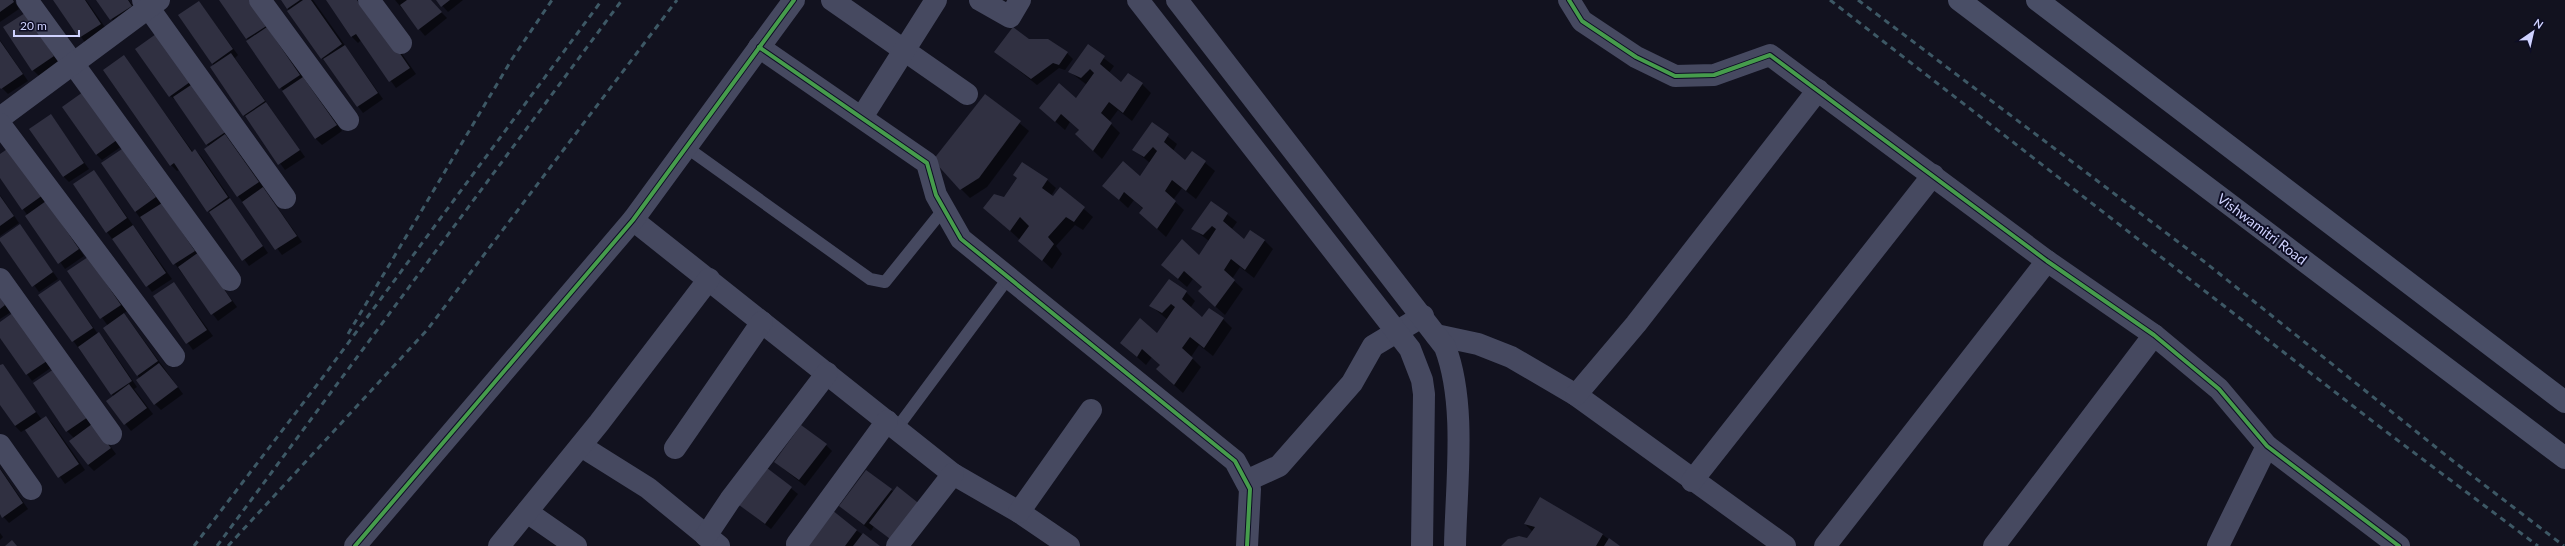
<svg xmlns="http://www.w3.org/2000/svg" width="2565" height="546" font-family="Lato,sans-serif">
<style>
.shadow{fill:#0007}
.building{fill:#303041}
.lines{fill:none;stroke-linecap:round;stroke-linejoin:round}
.service{stroke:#464960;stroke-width:12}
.minor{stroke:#464960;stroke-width:22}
.tertiary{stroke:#464960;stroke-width:22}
.secondary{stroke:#494e66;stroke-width:22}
.rail{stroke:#3d5865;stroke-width:3;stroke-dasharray:6 5;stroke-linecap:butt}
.cycleway-casing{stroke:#0d0d24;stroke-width:6}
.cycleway{stroke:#469c4c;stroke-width:4}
.labels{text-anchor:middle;stroke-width:4;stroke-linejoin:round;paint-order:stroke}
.street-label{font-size:14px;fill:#d0d3ff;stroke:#0d0d24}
</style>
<rect width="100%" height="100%" fill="#12121f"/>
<g class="shadow">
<polygon points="0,0 14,0 19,9 0,22"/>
<polygon points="55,0 86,0 107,30 86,44"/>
<polygon points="98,0 129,0 137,12 117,26"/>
<polygon points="221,0 251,0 342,131 322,145 316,139"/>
<polygon points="282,0 313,0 383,99 363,113 322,58"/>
<polygon points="327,0 358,0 374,23 383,27 416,74 396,88 361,40 358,43 352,37"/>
<polygon points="395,0 429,0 447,18 425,36"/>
<polygon points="437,0 463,0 448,12"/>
<polygon points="199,2 238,55 235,58 305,157 285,170 244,115 212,63"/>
<polygon points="25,14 59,62 39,76 33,70"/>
<polygon points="156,35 232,137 229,139 302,242 282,255 238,196 209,147 177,101 170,96"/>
<polygon points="0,40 28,81 8,94 0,86"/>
<polygon points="1029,40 1067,53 1073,59 1065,70 1059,68 1037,85 1002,57"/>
<polygon points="1088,46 1114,66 1109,73 1121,83 1142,84 1151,93 1132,121 1118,110 1109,122 1120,133 1102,159 1085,143 1080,131 1070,122 1065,130 1040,108 1076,99 1087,85 1070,72"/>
<polygon points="124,57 193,152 195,150 201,156 268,253 249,266 179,170 177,171 171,165 104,70"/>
<polygon points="985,95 1029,131 987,187 970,198 961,189"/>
<polygon points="89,99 122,146 102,160 96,154"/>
<polygon points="50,116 89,169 69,182 63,176"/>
<polygon points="1152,124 1177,144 1173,151 1185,161 1192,152 1215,171 1196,199 1182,188 1173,200 1184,210 1166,237 1149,221 1143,209 1134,200 1128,208 1104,186 1140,177 1150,163 1133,149"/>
<polygon points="16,154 84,256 65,269 0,176 0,155"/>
<polygon points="128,156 237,307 218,321 135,211"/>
<polygon points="94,171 172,279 152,292 107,232"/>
<polygon points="1047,180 1056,188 1051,196 1053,197 1060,188 1093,217 1083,230 1075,225 1056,246 1062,254 1052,269 985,208"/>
<polygon points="0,195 19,223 0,236"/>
<polygon points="1211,202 1237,222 1232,229 1244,240 1265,241 1273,249 1254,278 1240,267 1232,279 1243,289 1225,315 1208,300 1203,288 1193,279 1187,287 1162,265 1199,256 1209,241 1192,228"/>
<polygon points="20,226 58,279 39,292 0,239"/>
<polygon points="94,264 127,311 124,313 183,394 161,410 155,404 108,326 68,271"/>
<polygon points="60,281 98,334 105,340 137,387 134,389 153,414 131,431 107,401 114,397 40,295"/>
<polygon points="174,283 213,336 193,350 154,297"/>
<polygon points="1186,292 1195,301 1191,307 1202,318 1223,319 1232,328 1213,356 1199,345 1191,357 1201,367 1183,393 1166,378 1161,365 1152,357 1146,365 1121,343 1158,334 1168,320 1151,306"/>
<polygon points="0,296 11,312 0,319"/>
<polygon points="0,323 52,367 32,381 0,336"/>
<polygon points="2,365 42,420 46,417 52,423 85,470 65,484 26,429 21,432 15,426 0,403 0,366"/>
<polygon points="54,370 116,454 94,471 88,465 74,438 67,431"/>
<polygon points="826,445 832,451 805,486 775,462"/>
<polygon points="0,468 28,509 9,523 0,513"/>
<polygon points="767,469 798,494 771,529 740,505"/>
<polygon points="891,490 894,492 899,546 874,526 871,531 840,506"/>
<polygon points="1525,524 1603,535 1618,546 1502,546 1528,539 1533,532"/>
<polygon points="856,530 879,546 806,546"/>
<polygon points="0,533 3,537 0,540"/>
</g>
<g class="building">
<polygon points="0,0 13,0 14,2 0,12"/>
<polygon points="53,0 85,0 101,24 79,38"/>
<polygon points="96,0 128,0 132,6 110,20"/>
<polygon points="219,0 251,0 268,25 246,39"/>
<polygon points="281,0 300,0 287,9"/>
<polygon points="303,0 311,0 342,44 321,59 287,11"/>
<polygon points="326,0 357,0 373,23 377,20 410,68 389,82 356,34 351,37"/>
<polygon points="407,0 431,0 442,12 418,30 400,5"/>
<polygon points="436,0 450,0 441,7"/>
<polygon points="199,1 233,49 212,64 178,15"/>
<polygon points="25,13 54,56 32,71 3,27"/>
<polygon points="267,27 300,75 279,89 246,41"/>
<polygon points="1013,27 1029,39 1048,39 1068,52 1059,65 1053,63 1031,79 994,52"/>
<polygon points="156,34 190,82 169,97 135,49"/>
<polygon points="0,41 23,74 1,89 0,88"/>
<polygon points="1088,44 1105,56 1100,64 1121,82 1128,73 1143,83 1123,113 1109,102 1101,113 1112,123 1093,151 1075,134 1079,130 1061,114 1055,122 1039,108 1059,83 1076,98 1094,73 1090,69 1081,78 1068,72"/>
<polygon points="345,45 378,93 357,107 323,59"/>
<polygon points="231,53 265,101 243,116 210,67"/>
<polygon points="124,55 192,152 195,149 228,197 207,212 174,163 170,166 103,70"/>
<polygon points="303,77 337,125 315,139 282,91"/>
<polygon points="194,83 227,131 206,145 173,97"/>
<polygon points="83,92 117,140 96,155 62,107"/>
<polygon points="985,94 1021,121 979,178 960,190 933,160"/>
<polygon points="266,102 300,150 278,165 245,116"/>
<polygon points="51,114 84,163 63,177 29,129"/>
<polygon points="1152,122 1169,134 1164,142 1185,160 1192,151 1206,161 1186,191 1172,180 1165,191 1176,201 1157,229 1139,213 1143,208 1124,192 1119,200 1102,186 1123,161 1140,176 1157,151 1153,147 1144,157 1132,150"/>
<polygon points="225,134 259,182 237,197 204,149"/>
<polygon points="10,147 43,195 22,210 0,178 0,154"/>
<polygon points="122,149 156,197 135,212 101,163"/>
<polygon points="1022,162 1048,179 1042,188 1053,196 1060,187 1085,207 1074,222 1066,217 1048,237 1054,244 1042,261 1018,241 1029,226 1020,217 1010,231 983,208 994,194 1004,197 1017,178 1013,175"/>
<polygon points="94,170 127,218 106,233 73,184"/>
<polygon points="263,187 297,236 275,250 242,202"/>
<polygon points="0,196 14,216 0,226"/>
<polygon points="230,198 263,246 242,261 209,212"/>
<polygon points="46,201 79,249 58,264 25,216"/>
<polygon points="1211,201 1228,213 1223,221 1244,239 1250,230 1265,240 1245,270 1231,259 1224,270 1235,280 1215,307 1198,291 1202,287 1184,271 1178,279 1161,265 1182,239 1199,255 1216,229 1212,226 1203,235 1191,229"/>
<polygon points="162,203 195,251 173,265 140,217"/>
<polygon points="20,224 53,272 32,287 0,241 0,238"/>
<polygon points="133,225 166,273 146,287 112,239"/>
<polygon points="199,252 232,301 211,315 178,267"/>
<polygon points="88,257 121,305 100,319 67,271"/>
<polygon points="1169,279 1187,291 1182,299 1202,317 1209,308 1224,318 1204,348 1190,337 1182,348 1193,358 1174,385 1156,369 1160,365 1142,349 1137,357 1120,343 1140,318 1157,333 1175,307 1171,304 1162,313 1149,306"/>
<polygon points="60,280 93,328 72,342 38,295"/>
<polygon points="174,282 207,330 186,344 153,296"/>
<polygon points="0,297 5,305 0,309"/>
<polygon points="14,312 47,361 26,375 0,338 0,322"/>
<polygon points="124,313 158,361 137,376 103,328"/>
<polygon points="99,332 132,381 111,395 78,347"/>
<polygon points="159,363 178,387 154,405 136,380"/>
<polygon points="3,364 36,412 15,426 0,405 0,365"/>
<polygon points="54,369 88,417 66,432 33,383"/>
<polygon points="129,384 147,408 124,425 106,401"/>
<polygon points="46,416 79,464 58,478 25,430"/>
<polygon points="92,424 111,448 88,465 69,441"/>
<polygon points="801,425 827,444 799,480 774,462"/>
<polygon points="767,468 792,487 765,524 739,505"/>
<polygon points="0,469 23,503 2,518 0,514"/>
<polygon points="866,470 892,489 864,525 839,506"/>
<polygon points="897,486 922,506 894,542 869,523"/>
<polygon points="1540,497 1603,534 1596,546 1501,546 1508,539 1519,536 1527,538 1535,527 1524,524"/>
<polygon points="832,510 857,530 845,546 805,546"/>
<polygon points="863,533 880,546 853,546"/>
<polygon points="1609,538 1620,546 1604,546"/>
<polygon points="12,540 17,546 5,546"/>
</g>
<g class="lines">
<g class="service">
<polyline points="686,147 870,279 885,282 943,210"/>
<polyline points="897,428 1009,277"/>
</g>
<g class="minor">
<polyline points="27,0 230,280"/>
<polyline points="143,0 285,198"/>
<polyline points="260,0 348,120"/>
<polyline points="369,0 401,43"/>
<polyline points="832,0 967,94"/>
<polyline points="980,0 1010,17 1020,0"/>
<polyline points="1569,0 1582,21 1636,57 1675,76 1714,75 1770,55 2047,261 2154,335 2219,389 2267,446 2399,546"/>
<polyline points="759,47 927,163 936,195 961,239 1235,461 1250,489 1247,546"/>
<polyline points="862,117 936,0"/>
<polyline points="0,118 159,0"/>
<polyline points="0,124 174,356"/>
<polyline points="633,220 953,474 1019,512 1069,546"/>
<polyline points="0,279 111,434"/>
<polyline points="1436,335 1478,344 1511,357 1576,395 1785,546"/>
<polyline points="1576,395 1636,324 1818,90"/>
<polyline points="0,445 31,489"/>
<polyline points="581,446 648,488 719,546"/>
<polyline points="675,448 762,322"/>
<polyline points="1246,481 1279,466 1352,383 1373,346 1423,316"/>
<polyline points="1692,481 1933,175"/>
<polyline points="527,512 576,546"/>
<polyline points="1019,512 1091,410"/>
<polyline points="706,536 730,500 827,373"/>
<polyline points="797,544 887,421"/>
<polyline points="499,546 599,423 709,279"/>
<polyline points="897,546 953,474"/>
<polyline points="1825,546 2047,261"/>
<polyline points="1994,546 2154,335"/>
<polyline points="2218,546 2267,446"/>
</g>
<g class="tertiary">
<polyline points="1138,0 1410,349 1422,380 1424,394 1422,546"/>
<path d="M 1177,0 L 1445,347 C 1467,404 1456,485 1455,546"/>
<polyline points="355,546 633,220 794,0"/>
</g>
<g class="secondary">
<polyline points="1959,0 2565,458"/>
<polyline points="2037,0 2565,402"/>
</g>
<g class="rail">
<polyline points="1830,0 2380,427 2538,546"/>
<polyline points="1858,0 2206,263 2453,461 2564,546"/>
<polyline points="348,334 512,59 552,0"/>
<polyline points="194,546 323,377 602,0"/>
<polyline points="217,546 622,0"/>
<polyline points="228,546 427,330 677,0"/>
</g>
<defs>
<g id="cycleway">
<polyline points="1569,0 1582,21 1636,57 1675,76 1714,75 1770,55 2047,261 2154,335 2219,389 2267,446 2399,546"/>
<polyline points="759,47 927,163 936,195 961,239 1235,461 1250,489 1247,546"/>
<polyline points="355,546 633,220 794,0"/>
</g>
</defs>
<use href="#cycleway" class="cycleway-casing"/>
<use href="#cycleway" class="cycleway"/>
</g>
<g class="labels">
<g class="street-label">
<text transform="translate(2262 229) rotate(37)" y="5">Vishwamitri Road</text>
</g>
</g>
<g transform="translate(2533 32) rotate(34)" stroke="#0d0d24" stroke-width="3" paint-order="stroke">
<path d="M0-3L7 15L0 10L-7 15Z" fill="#d0d3ff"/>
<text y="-6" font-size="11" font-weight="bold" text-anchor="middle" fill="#d0d3ff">N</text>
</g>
<path d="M14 30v6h65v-6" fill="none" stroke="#d0d3ff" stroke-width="2"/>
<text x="20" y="30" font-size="12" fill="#d0d3ff" stroke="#0d0d24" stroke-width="3" paint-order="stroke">20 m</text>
</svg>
